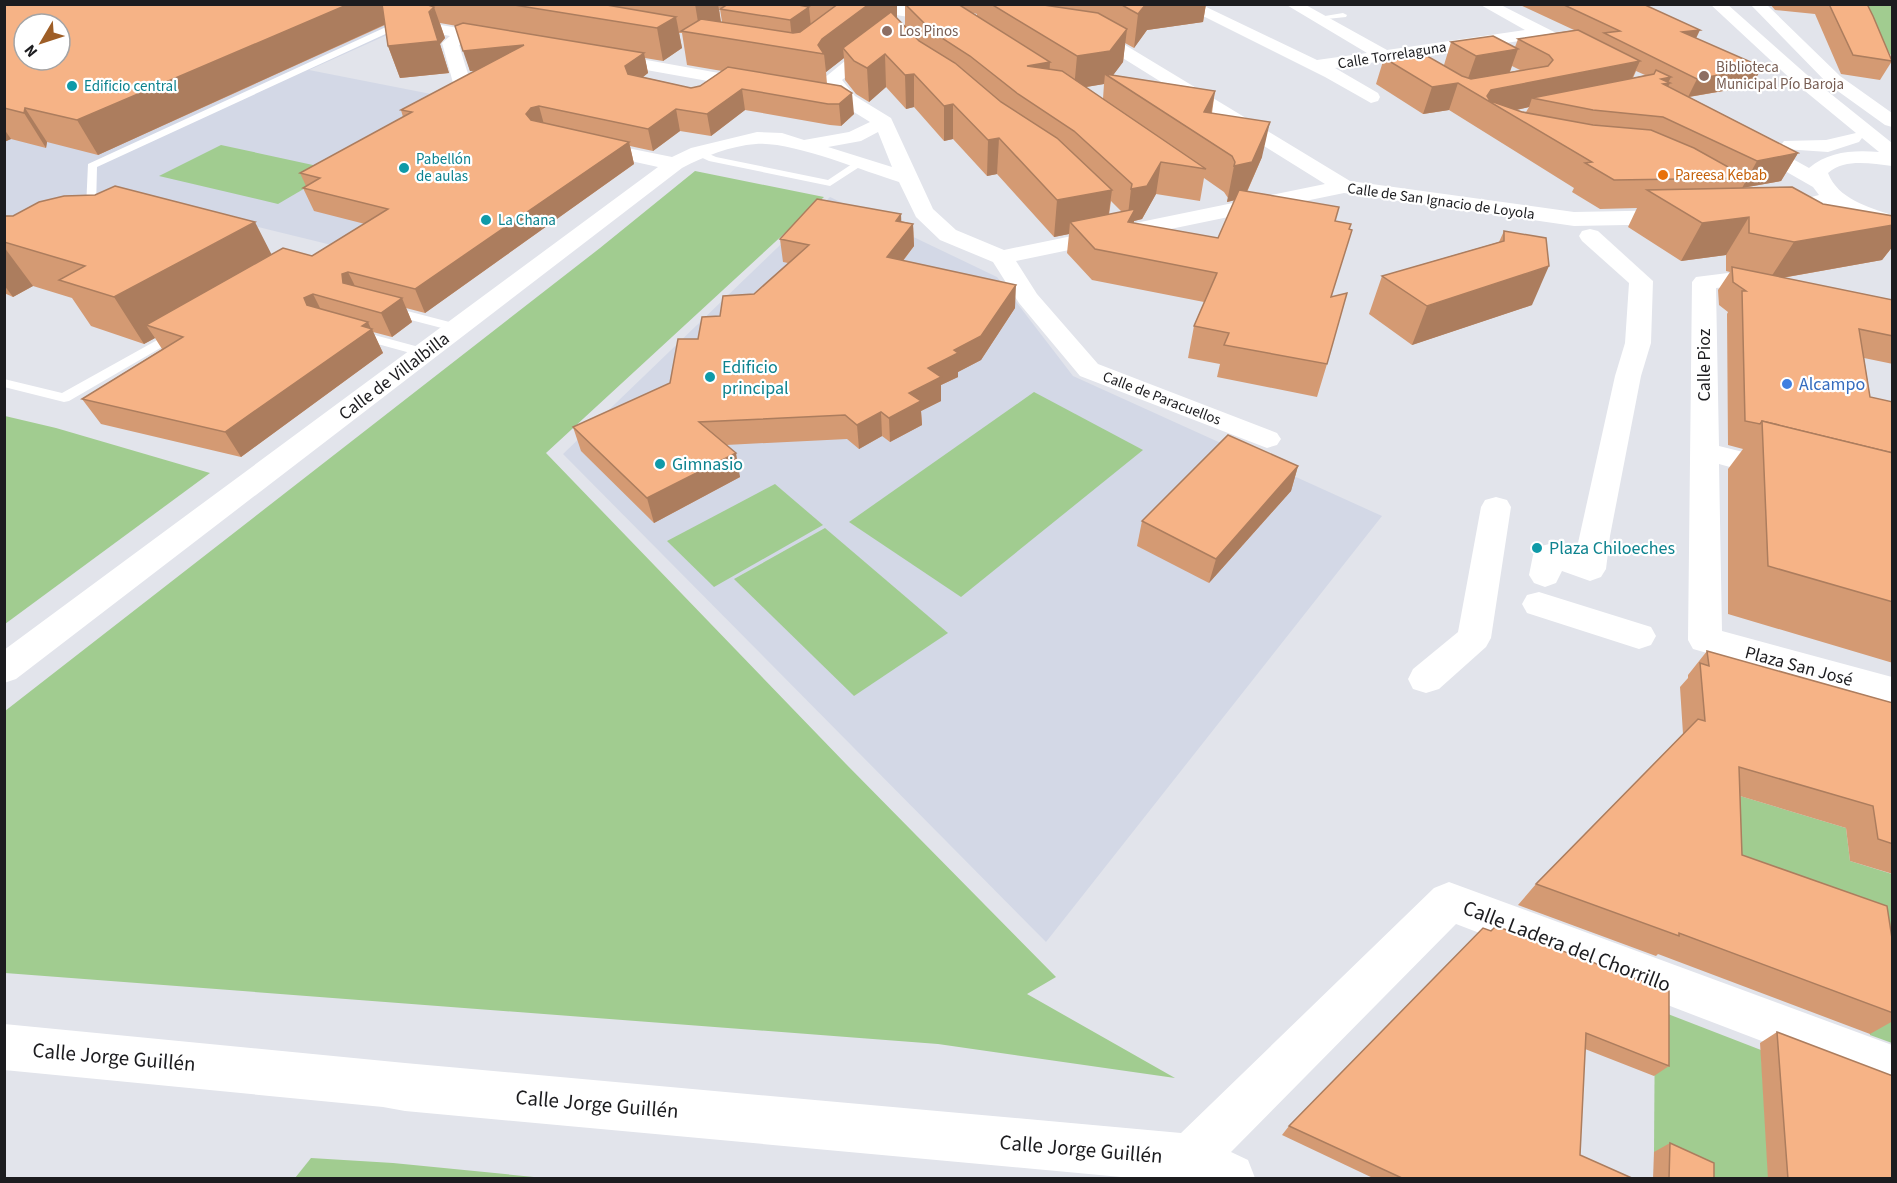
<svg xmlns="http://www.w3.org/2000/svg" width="1897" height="1183" font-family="'Source Sans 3',sans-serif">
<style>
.built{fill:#d3d8e6;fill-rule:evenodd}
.green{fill:#a1cc90}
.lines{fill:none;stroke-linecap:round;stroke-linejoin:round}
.lane{fill:#fff;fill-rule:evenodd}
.street{fill:#fff;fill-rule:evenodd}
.wall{fill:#d49a73;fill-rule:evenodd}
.shaded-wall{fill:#ac7d5e}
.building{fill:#f6b386;stroke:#ac7d5e;stroke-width:1.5;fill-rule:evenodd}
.education-dot{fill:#8d6e63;stroke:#fff;stroke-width:2}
.culture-dot{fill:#0f9aa8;stroke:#fff;stroke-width:2}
.food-dot{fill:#e8710a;stroke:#fff;stroke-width:2}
.shop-dot{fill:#3f7fe0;stroke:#fff;stroke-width:2}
.labels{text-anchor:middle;stroke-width:4.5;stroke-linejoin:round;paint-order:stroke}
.far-education-label{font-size:15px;fill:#785e54;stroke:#fff;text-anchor:start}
.far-street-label{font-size:15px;fill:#1c1c1f;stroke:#fff}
.far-culture-label{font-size:15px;fill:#0d838f;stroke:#fff;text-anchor:start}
.far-food-label{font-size:15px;fill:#c56008;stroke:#fff;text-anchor:start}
.street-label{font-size:18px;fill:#1c1c1f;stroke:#fff}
.culture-label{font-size:18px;fill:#0d838f;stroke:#fff;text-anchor:start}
.shop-label{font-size:18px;fill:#366cbe;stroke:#fff;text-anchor:start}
.near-street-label{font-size:21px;fill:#1c1c1f;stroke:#fff}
</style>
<rect width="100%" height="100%" fill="#e2e4eb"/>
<g class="built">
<path d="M 5,5 L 454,5 L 309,70 L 558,119 L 352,250 L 120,193 L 5,228 ZM 24,24 L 60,24 L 60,60 L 24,60 Z"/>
<polygon points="830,197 997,277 1073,376 1382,516 1046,942 563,454"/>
</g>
<g class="green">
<polygon points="1859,5 1892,5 1892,57"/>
<polygon points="221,145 336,170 278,204 159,176"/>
<polygon points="695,171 824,197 546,453 846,764 1056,977 1027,994 1175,1078 938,1044 5,973 5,711 600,248"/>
<polygon points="1034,392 1143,450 961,597 849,522"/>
<polygon points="5,416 56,428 210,473 5,624"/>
<polygon points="775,484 823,525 714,587 667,541"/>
<polygon points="825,528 948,633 854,696 734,579"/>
<polygon points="1717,789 1846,828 1850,861 1892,874 1892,1043 1870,1035 1858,927 1718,877"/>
<polygon points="1655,1009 1761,1050 1769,1178 1697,1178 1654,1152"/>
<polygon points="311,1158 393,1163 544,1178 295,1178"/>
</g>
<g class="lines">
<g class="lane">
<polygon points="428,4 439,4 392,31 97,167 96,208 91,211 86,208 88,164 386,27"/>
<polygon points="1343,13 1347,15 1346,17 1317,20 1313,18"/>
<polygon points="698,149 716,157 828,180 855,162 864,164 830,186 709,161 694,154 694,150"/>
<polygon points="388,306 461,325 463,328 457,332 384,313 382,310"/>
<polygon points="177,329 183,333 181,336 69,401 64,402 4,387 4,379 62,393"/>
<polygon points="356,330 430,350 431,353 425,357 352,337 350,334"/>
</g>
<g class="street">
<polygon points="848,4 891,4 950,13 958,18 950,23 855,9"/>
<polygon points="1179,4 1200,4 1317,60 1367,53 1285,4 1304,4 1387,50 1525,30 1479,4 1499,4 1592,51 1595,55 1592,59 1580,59 1540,38 1335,68 1378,93 1380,97 1378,101 1371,103 1325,77"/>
<path d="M 1710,4 L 1727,4 L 1806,74 L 1892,143 L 1892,166 C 1871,164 1846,158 1828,173 C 1838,199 1868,207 1892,215 L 1892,229 L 1851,215 L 1831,205 L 1777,220 L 1769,218 L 1766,213 L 1769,208 L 1819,195 L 1813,187 L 1743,147 L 1740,143 L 1743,139 L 1757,139 L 1809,168 C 1829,151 1854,150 1879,152 L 1862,138 L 1859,142 L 1828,152 L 1784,149 L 1781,145 L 1784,141 L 1826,140 L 1856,133 L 1794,82 Z"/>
<polygon points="1750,4 1766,4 1840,76 1892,113 1892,127 1885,125 1828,84"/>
<polygon points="435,24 500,35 508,40 500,45 469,40 459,45 473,90 470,94 458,94 455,90 442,43 450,36 429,32 427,29 429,26"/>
<path d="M 1085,31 L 1107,34 L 1350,181 L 1574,212 L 1678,210 L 1686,212 L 1689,217 L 1686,222 L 1678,224 L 1574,226 L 1344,193 L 1016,261 L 1037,294 L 1098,364 L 1277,433 L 1281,439 L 1277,445 L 1267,448 L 1080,376 L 1019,303 L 993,262 L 940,240 L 916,217 L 899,182 C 863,171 791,141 756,144 C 730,146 705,156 682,168 L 16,679 L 4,683 L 4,650 L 658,167 L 581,150 L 578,146 L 581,142 L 588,140 L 672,157 L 691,148 L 757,132 L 782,133 L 804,140 L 849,132 L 870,122 L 841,104 L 823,79 L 873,38 L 879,37 L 887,42 L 885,46 L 842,80 L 855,96 L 891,118 L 933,209 L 956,230 L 1004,250 L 1325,184 L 1097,42 L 1079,40 L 1077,36 ZM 878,132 L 892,167 L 828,147 L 861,141 Z"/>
<polygon points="602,52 758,80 764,81 767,85 764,89 758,90 596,61 593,57 596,53"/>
<polygon points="1590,229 1598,231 1653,281 1651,343 1641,376 1610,536 1606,569 1601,577 1590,581 1562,571 1556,583 1545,587 1534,583 1529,575 1533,555 1538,547 1549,544 1576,552 1615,376 1625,343 1629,283 1582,241 1579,236 1582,231"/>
<path d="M 1728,273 L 1777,284 L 1780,289 L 1777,294 C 1757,299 1736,286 1716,288 L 1719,446 L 1787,463 L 1792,470 L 1787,477 L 1777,480 L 1719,464 L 1722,631 L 1892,677 L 1892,705 L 1693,649 L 1688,640 L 1692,282 L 1696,277 Z"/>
<polygon points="1496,497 1507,500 1511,507 1491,638 1486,647 1439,689 1426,693 1413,689 1408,679 1413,669 1458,632 1481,507 1485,500"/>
<polygon points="1539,592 1651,627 1656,636 1651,645 1639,649 1527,613 1522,604 1527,595"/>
<polygon points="1449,882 1892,1045 1892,1091 1456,924 1231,1152 1248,1160 1255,1178 1132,1178 405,1111 383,1107 4,1070 4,1024 405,1063 1181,1133 1434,888"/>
</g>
</g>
<g class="wall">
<path d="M 4,4 L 897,4 L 897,17 L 896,17 L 905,27 L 905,4 L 1206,4 L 1203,22 L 1147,30 L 1134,48 L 1125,43 L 1123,62 L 1113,75 L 1215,91 L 1212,113 L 1262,157 L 1247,192 L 1335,221 L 1327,364 L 1317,397 L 1217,377 L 1220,364 L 1188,358 L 1194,326 L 1204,302 L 1092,280 L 1067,253 L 1069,234 L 1054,237 L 997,174 L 987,176 L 953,139 L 944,141 L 914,107 L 906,109 L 886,87 L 869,102 L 856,94 L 845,80 L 844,58 L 826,72 L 827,84 L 854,114 L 841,126 L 830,125 L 745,110 L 711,136 L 680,131 L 653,151 L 630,146 L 634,164 L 425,313 L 406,308 L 412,322 L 392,337 L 373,332 L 383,353 L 241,457 L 101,424 L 82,399 L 162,349 L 155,338 L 144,344 L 91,326 L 72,298 L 33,286 L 13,297 L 4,293 L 4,216 L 272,255 L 312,256 L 365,224 L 314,211 L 303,188 L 306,186 L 300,173 L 403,117 L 401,110 L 476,71 L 470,71 L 457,26 L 440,23 L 445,38 L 440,44 L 449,73 L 400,78 L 388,46 L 385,25 L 98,155 L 47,142 L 46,148 L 11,139 L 4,142 ZM 719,8 L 721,9 L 720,9 L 722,22 L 721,22 ZM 970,12 L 977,14 L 977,17 ZM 679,33 L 682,33 L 687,65 L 722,71 L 700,86 L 691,88 L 643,77 L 648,73 L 645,58 L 663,61 L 682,48 ZM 1104,84 L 1103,99 L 1086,87 ZM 1204,178 L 1224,192 L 1228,198 L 1227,202 L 1235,200 L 1218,238 L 1133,223 L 1134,221 L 1142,219 L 1156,194 L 1200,201 ZM 1111,201 L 1122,212 L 1109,215 Z"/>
<path d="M 1518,4 L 1643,4 L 1696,39 L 1752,86 L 1689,97 L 1798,153 L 1781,181 L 1742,188 L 1823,204 L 1893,216 L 1893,246 L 1882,260 L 1782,278 L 1893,300 L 1893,364 L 1864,358 L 1870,397 L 1893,402 L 1893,663 L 1728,614 L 1728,469 L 1743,449 L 1728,445 L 1727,314 L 1728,312 L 1719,305 L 1718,290 L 1730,272 L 1726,271 L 1726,255 L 1681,261 L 1628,227 L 1637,208 L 1600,209 L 1572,192 L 1574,188 L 1449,110 L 1423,114 L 1376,84 L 1384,58 L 1444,65 L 1451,42 L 1515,47 L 1518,39 L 1574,30 ZM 1512,66 L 1520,70 L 1510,72 ZM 1636,71 L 1645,75 L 1633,78 ZM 1529,107 L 1526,112 L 1516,110 Z"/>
<polygon points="1770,4 1867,4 1892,61 1880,80 1841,74 1815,14 1775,10"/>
<polygon points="901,214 901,221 913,224 914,246 903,261 1015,308 981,360 958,372 958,377 941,385 941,401 921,411 922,425 890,442 882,436 859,449 847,439 726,445 740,477 654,523 581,451 573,427 670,383 698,339 720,316 754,294 788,263 783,262 780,239"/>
<polygon points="1504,231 1532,305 1412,345 1369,314 1382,276 1499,242"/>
<polygon points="1298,466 1291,491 1209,583 1137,546 1142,521"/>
<polygon points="1707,651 1893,703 1893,874 1850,861 1846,828 1740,796 1742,855 1893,945 1893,1021 1870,1034 1658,954 1656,956 1518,905 1536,884 1683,734 1680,687 1688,678 1688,675"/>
<polygon points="1669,991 1669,1066 1654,1076 1585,1049 1580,1155 1634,1179 1375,1179 1282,1135 1289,1126"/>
<polygon points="1777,1032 1893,1179 1768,1179 1760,1043"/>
<polygon points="1670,1143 1714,1179 1653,1179 1654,1152"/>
</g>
<g class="shaded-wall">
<polygon points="349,4 381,4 388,23 98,155 77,120"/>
<polygon points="416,4 429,4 431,11 434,7 445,38 440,44 449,73 400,78 388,46"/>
<polygon points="695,4 718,4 721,23 700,34"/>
<polygon points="869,4 897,4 897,17 849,54 843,48 844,58 826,72 824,54 818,45 822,39"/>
<polygon points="1146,4 1206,4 1203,22 1147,30 1134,48 1138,14"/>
<polygon points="809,7 812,38 793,49 790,20"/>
<polygon points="676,17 682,48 663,61 657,28"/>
<polygon points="1127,29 1123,62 1111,78 1105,74 1104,84 1074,89 1077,56"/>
<polygon points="1700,30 1692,47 1682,32"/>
<polygon points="524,45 530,65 470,71 463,51"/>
<polygon points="1518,49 1506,82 1465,87 1476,56"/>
<polygon points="644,53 648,73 630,87 625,66"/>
<polygon points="885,54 886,87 869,102 867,68"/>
<polygon points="1640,61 1628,87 1532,98 1529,107 1507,112 1485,99 1491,90"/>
<polygon points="1050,62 1048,92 1027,66"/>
<polygon points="1762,67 1752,86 1688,97 1697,79"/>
<polygon points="914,74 914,107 906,109 905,75"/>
<polygon points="1671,77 1668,83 1670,83 1657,109 1661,79"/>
<polygon points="1458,83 1449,110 1423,114 1432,87"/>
<polygon points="742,89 745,110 711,136 707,114"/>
<polygon points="1215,91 1209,125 1204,112"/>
<polygon points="852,93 854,114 841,126 839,104"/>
<polygon points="953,104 953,139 944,141 944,106"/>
<polygon points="539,106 545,128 533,136 526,114 531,108"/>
<polygon points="25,108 47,142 46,148 24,113"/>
<polygon points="676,109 680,131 653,151 648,129"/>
<polygon points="1270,122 1262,157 1244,198 1227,202 1234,166"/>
<polygon points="4,129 11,139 4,142"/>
<polygon points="999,138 997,174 987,176 988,140"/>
<polygon points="629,142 634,164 425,313 415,289"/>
<polygon points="1798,153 1781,181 1742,188 1757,161"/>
<polygon points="1161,162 1156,194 1142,219 1134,221 1131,239 1127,223 1131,189"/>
<polygon points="1112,190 1107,226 1070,222 1069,234 1054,237 1057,200"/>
<polygon points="901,214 902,237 896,221"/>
<polygon points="1749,217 1726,255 1681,261 1702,223"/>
<polygon points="255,222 278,267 146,325 155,338 144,344 114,297"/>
<polygon points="913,224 914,246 888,280 887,257"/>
<polygon points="1893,225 1893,246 1882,260 1769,280 1794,242"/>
<polygon points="4,247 33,286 13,297 4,285"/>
<polygon points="1549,266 1532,305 1412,345 1427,306"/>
<polygon points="348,272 360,296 343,283 342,274"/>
<polygon points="1016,285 1015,308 981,360 958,372 958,377 941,385 941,401 921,411 922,425 890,442 889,418 909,393 928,368 954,350"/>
<polygon points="313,294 325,318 307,305 304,298"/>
<polygon points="402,298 412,322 392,337 381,313"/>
<polygon points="368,322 371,329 372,329 383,353 241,457 225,432"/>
<polygon points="881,412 882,436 859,449 857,425"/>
<polygon points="736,453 740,477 654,523 647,498"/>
<polygon points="1298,466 1291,491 1209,583 1216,559"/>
</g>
<g class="building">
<path d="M 4,4 L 349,4 L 77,120 L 25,108 L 24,113 L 4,108 ZM 24,24 L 60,24 L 60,60 L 24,60 Z"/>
<polygon points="382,4 425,4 434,7 429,12 438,41 388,46"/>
<polygon points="508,4 601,4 676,17 657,28"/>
<polygon points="728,4 793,4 809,7 790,20 720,9"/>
<polygon points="838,4 869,4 822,39 818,45 824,54 681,31 701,19 793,33 800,32"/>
<polygon points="905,4 958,4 1050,62 1027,66 1062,71 1206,169 1161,162 1147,186 1131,189 1132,184 1074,131 1018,94 970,56 934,33"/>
<polygon points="991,4 1037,4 1098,13 1127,29 1110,51 1077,56"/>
<polygon points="1120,4 1146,4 1138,14"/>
<polygon points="1562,4 1643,4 1700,30 1682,32 1762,67 1697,79 1604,33 1620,31"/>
<polygon points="1829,4 1867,4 1873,16 1892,61 1853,55"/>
<polygon points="891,12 919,41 955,63 1001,102 1057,138 1112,190 1057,200 999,138 988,140 953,104 944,106 914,74 905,75 885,54 867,68 854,61 843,48"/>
<polygon points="463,23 644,53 625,66 628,74 691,88 700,86 728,67 841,86 852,93 839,104 828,104 742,89 707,114 676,109 648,129 539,106 531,108 526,114 531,120 629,142 415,289 348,272 342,274 343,283 402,298 381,313 313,294 304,298 307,305 368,322 362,326 372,329 225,432 82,399 183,337 146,325 283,248 312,256 388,209 303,188 320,178 300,173 412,112 401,110 524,45 463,51 455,26"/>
<polygon points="1578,30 1640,61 1491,90 1487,96 1490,101 1522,112 1593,125 1651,130 1694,148 1748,178 1614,180 1585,163 1592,162 1458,83 1432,87 1384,58 1422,53 1462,76 1471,79 1548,66 1553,60 1549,55 1518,39"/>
<polygon points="1493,36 1518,49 1476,56 1451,42"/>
<polygon points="1656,70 1671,77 1661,79 1670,83 1663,84 1798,153 1757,161 1663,117 1593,110 1532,98 1654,74"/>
<polygon points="1105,74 1215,91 1204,112 1270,122 1252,162 1234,166 1235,162 1232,156"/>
<polygon points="115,186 255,222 114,297 59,280 85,266 4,242 4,216 13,216 39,202 64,196 95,195"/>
<polygon points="1792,187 1823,204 1893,216 1893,225 1794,242 1749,233 1749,217 1702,223 1647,190"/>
<polygon points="1239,190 1339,207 1335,221 1351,224 1349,229 1352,230 1331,297 1347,293 1327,364 1224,345 1229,333 1194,326 1217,273 1095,249 1070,222 1135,209 1128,222 1218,238"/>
<polygon points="817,199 901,214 896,221 913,224 887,257 1016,285 981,336 954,350 958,353 928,368 941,377 909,393 921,401 889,418 881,412 857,425 845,415 699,422 736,453 647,498 573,427 670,383 678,339 698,339 702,317 720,316 723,296 754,294 809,245 780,239"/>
<polygon points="1504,231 1546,238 1549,266 1427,306 1382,276 1504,241"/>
<polygon points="1732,267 1893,300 1893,336 1859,329 1870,397 1893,402 1893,453 1762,421 1760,424 1745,421 1742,291 1746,291 1733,282"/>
<polygon points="1762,421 1893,453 1893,602 1768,566"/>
<polygon points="1228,435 1298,466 1216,559 1142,521"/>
<polygon points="1707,651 1893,703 1893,844 1878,839 1873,806 1739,767 1742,855 1887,906 1893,945 1893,1013 1679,933 1679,936 1536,884 1698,719 1705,721 1700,663 1709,666"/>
<polygon points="1496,926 1669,991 1669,1066 1586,1033 1580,1155 1634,1179 1404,1179 1289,1126 1483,928 1491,931"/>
<polygon points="1777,1032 1893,1076 1893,1179 1788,1179"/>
<polygon points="1670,1143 1714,1163 1714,1179 1669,1179"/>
</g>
<g class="education-dot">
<circle cx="887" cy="31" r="6"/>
<circle cx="1704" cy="76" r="6"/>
</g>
<g class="culture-dot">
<circle cx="72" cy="86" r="6"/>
<circle cx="404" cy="168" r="6"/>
<circle cx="486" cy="220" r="6"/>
<circle cx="710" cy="377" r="6"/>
<circle cx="660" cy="464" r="6"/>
<circle cx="1537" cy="548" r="6"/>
</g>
<circle class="food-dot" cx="1663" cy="175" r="6"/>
<circle class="shop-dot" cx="1787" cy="384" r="6"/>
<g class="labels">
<g class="far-education-label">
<text x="899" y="36">Los Pinos</text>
<text x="1716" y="72">Biblioteca<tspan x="1716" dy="17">Municipal Pío Baroja</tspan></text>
</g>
<g class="far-street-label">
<text transform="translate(1392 55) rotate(-9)" y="5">Calle Torrelaguna</text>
<text transform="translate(1441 201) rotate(8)" y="5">Calle de San Ignacio de Loyola</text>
<text transform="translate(1162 398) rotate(21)" y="5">Calle de Paracuellos</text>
</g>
<g class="far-culture-label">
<text x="84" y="91">Edificio central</text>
<text x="416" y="164">Pabellón<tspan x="416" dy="17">de aulas</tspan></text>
<text x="498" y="225">La Chana</text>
</g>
<g class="far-food-label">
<text x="1675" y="180">Pareesa Kebab</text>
</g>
<g class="street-label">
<text transform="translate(1704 365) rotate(-90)" y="6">Calle Pioz</text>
<text transform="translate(394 376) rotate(-37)" y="6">Calle de Villalbilla</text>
<text transform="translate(1799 666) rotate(15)" y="6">Plaza San José</text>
</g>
<g class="culture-label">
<text x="722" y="373">Edificio<tspan x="722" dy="21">principal</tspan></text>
<text x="672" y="470">Gimnasio</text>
<text x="1549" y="554">Plaza Chiloeches</text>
</g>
<g class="shop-label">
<text x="1799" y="390">Alcampo</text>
</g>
<g class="near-street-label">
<text transform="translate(1567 946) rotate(21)" y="7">Calle Ladera del Chorrillo</text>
<text transform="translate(114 1057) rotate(5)" y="7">Calle Jorge Guillén</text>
<text transform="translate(597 1104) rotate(5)" y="7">Calle Jorge Guillén</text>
<text transform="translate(1081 1149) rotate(5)" y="7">Calle Jorge Guillén</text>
</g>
</g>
<rect width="1897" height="1183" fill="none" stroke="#1c1c1f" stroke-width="12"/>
<g transform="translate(42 42) rotate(231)"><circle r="28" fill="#ffffff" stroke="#a4a4a5" stroke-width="1.5"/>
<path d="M0-4.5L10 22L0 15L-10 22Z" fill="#9e5e27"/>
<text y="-9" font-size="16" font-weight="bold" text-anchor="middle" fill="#1c1c1f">N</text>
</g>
</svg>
